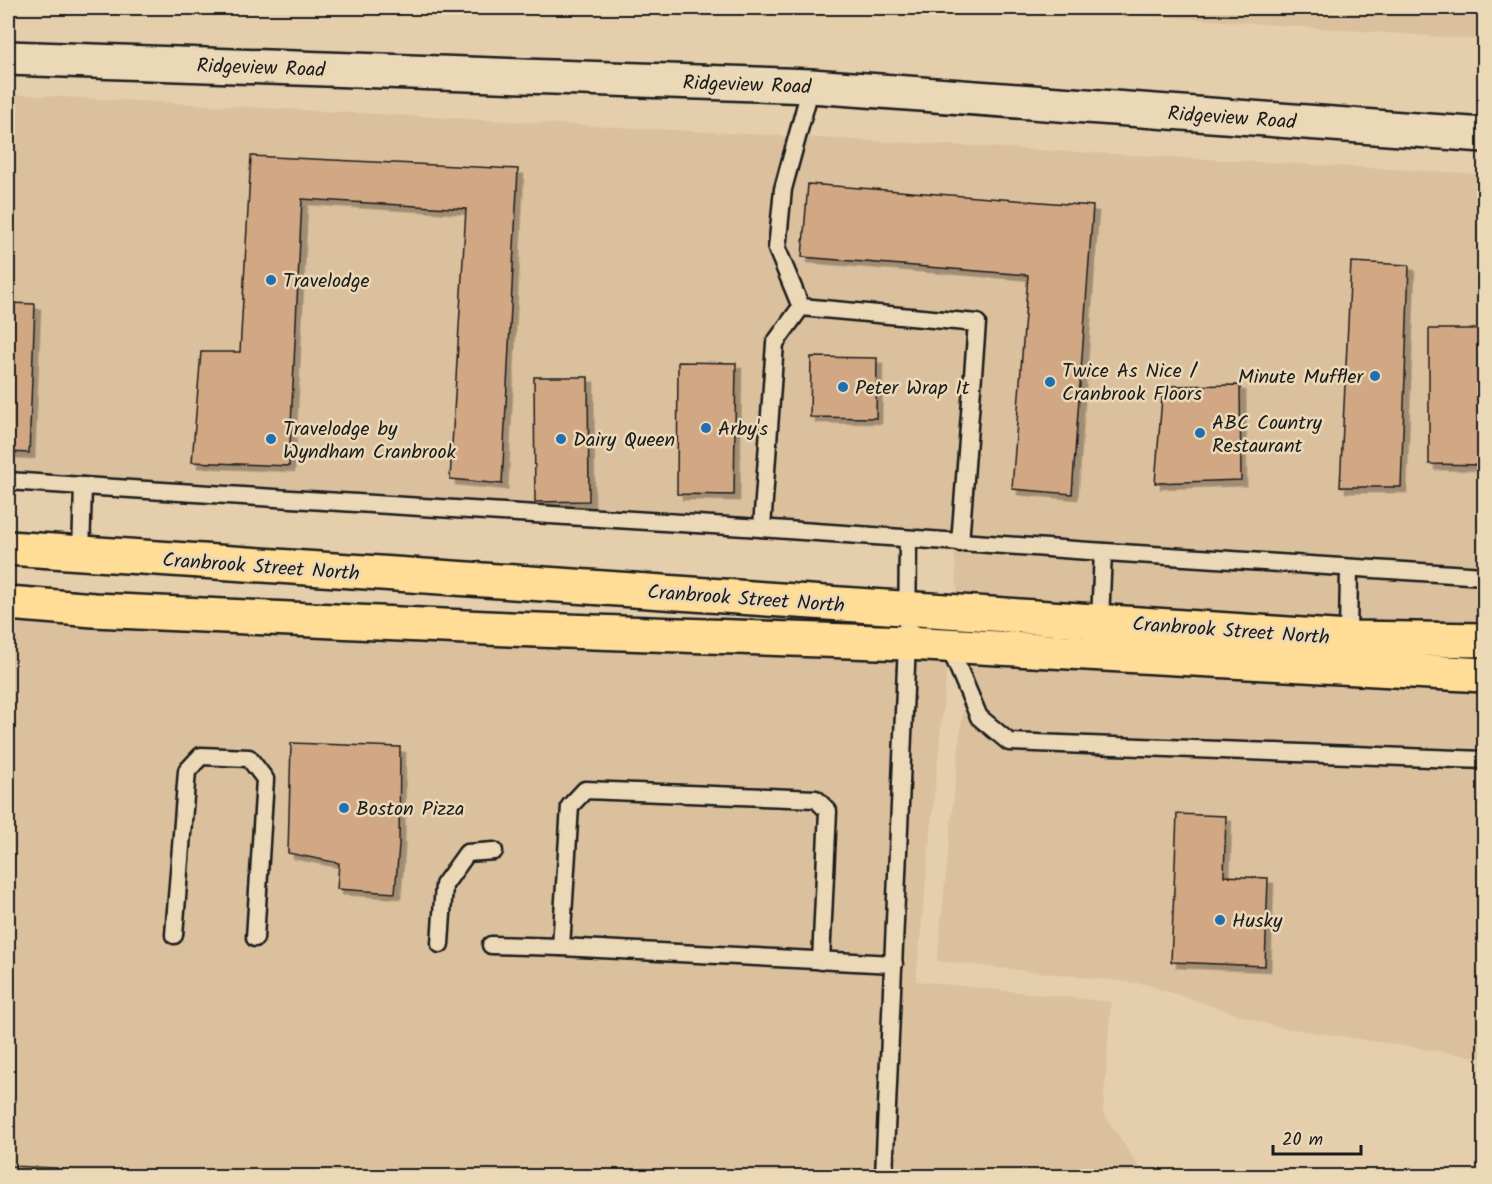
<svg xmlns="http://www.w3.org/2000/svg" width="1492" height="1184" font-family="Kalam,sans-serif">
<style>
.built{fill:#dbc09d}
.building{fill:#d2a884;stroke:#1c1c1c;stroke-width:1.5;filter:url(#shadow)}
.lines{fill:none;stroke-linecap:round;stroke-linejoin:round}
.lane-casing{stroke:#1c1c1c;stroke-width:21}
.street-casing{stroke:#1c1c1c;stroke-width:38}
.highway-casing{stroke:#1c1c1c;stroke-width:38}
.lane{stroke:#ead8b6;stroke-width:16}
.street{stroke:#ead8b6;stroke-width:33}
.highway{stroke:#ffdd96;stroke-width:33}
.poi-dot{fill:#1f6fb2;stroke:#ead8b6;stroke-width:2}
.labels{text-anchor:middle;stroke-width:5;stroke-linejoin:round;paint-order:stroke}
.street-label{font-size:20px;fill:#1c1c1c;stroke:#ead8b6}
.poi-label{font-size:20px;fill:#1c1c1c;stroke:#ead8b6;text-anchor:start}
</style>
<defs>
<filter id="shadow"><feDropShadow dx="5.5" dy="5.5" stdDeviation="0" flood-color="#0004"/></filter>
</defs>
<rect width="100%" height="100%" fill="#e5ceac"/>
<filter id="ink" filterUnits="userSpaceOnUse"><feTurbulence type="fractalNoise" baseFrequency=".0167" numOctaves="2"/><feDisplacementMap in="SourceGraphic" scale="12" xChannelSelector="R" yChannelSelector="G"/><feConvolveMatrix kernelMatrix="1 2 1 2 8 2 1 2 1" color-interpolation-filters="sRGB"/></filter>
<g filter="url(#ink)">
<g class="built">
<polygon points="1044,8 1484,8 1484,40"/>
<polygon points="8,94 1484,174 1484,1058 1273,1026 1145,984 937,961 964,698 954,544 750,537 8,484"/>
<polygon points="8,613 949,646 916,981 1111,1002 1103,1113 1145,1176 8,1176"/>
</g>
<g class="building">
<polygon points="251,156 518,169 502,484 450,479 466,209 302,199 289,466 192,462 201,352 240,352"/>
<polygon points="808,184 1093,206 1072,494 1012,489 1028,275 802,257"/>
<polygon points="1351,262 1409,265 1401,487 1340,487"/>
<polygon points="8,303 35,304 29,453 8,452"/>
<polygon points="1429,329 1484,329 1484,465 1429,464"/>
<polygon points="811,357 877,358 876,418 810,417"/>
<polygon points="678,362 736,363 734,495 677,494"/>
<polygon points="534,377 588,377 589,501 535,502"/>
<polygon points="1240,385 1241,480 1155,483 1163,386"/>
<polygon points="291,743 400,747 399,845 395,893 337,889 339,863 288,853"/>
<polygon points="1177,814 1226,816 1224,876 1268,878 1265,966 1171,962"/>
<polygon points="8,1166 57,1168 57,1176 8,1176"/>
</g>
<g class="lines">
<defs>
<g id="lane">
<polyline points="801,307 777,249 783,189 811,86"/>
<path d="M 8,481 L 83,486 C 303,500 524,512 745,527 C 991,544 1238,562 1484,576"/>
<polyline points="762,528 775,343 801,307 977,323 960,543"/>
<polyline points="81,554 83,486"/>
<polyline points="1100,621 1103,552"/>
<polyline points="1348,638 1349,568"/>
<polyline points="949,646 979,717 1009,742 1484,760"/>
<polyline points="174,935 187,771 201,756 249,758 265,779 255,938"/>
<polyline points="440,944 444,885 467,853 494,851"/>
<polyline points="491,945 561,947 894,964"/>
<polyline points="561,947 570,806 585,790 816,799 828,811 821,961"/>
<polyline points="884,1176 907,643 908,539"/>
</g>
<polyline id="street" points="8,58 811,86 1484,135"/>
<g id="highway">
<polyline points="8,548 1348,638 1484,640"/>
<polyline points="8,603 94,610 509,629 907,643 1484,675"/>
</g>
</defs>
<use href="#lane" class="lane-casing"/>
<use href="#street" class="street-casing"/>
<use href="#highway" class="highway-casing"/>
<use href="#lane" class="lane"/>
<use href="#street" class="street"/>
<use href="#highway" class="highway"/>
</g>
</g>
<g class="poi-dot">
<circle cx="271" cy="280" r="6"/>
<circle cx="1375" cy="376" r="6"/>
<circle cx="1050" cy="382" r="6"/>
<circle cx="843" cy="387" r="6"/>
<circle cx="706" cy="428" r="6"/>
<circle cx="1200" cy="433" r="6"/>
<circle cx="271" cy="439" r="6"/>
<circle cx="561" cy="439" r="6"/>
<circle cx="344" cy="808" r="6"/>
<circle cx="1220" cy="920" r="6"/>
</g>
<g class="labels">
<g class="street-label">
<text transform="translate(261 67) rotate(2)" y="7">Ridgeview Road</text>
<text transform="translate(747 84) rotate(2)" y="7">Ridgeview Road</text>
<text transform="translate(1232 117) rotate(4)" y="7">Ridgeview Road</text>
<text transform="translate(261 566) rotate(4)" y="7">Cranbrook Street North</text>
<text transform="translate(746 598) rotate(4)" y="7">Cranbrook Street North</text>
<text transform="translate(1231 630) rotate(4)" y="7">Cranbrook Street North</text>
</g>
<g class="poi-label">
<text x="283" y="287">Travelodge</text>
<text x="1062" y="377">Twice As Nice /<tspan x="1062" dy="23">Cranbrook Floors</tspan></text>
<text x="1363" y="383" text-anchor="end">Minute Muffler</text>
<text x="855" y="394">Peter Wrap It</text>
<text x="1212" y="429">ABC Country<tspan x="1212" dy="23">Restaurant</tspan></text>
<text x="283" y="435">Travelodge by<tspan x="283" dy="23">Wyndham Cranbrook</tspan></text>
<text x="718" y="435">Arby's</text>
<text x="573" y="446">Dairy Queen</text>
<text x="356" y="815">Boston Pizza</text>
<text x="1232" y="927">Husky</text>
</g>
</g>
<rect width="1492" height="1184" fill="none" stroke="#ead8b6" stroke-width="30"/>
<rect x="15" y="15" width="1462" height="1154" fill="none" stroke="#1c1c1c" stroke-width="2" filter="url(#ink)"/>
<path d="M1273 1145v9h88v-9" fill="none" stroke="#1c1c1c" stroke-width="3"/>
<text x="1282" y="1145" font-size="18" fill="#1c1c1c" stroke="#ead8b6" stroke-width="4.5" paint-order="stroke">20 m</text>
</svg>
